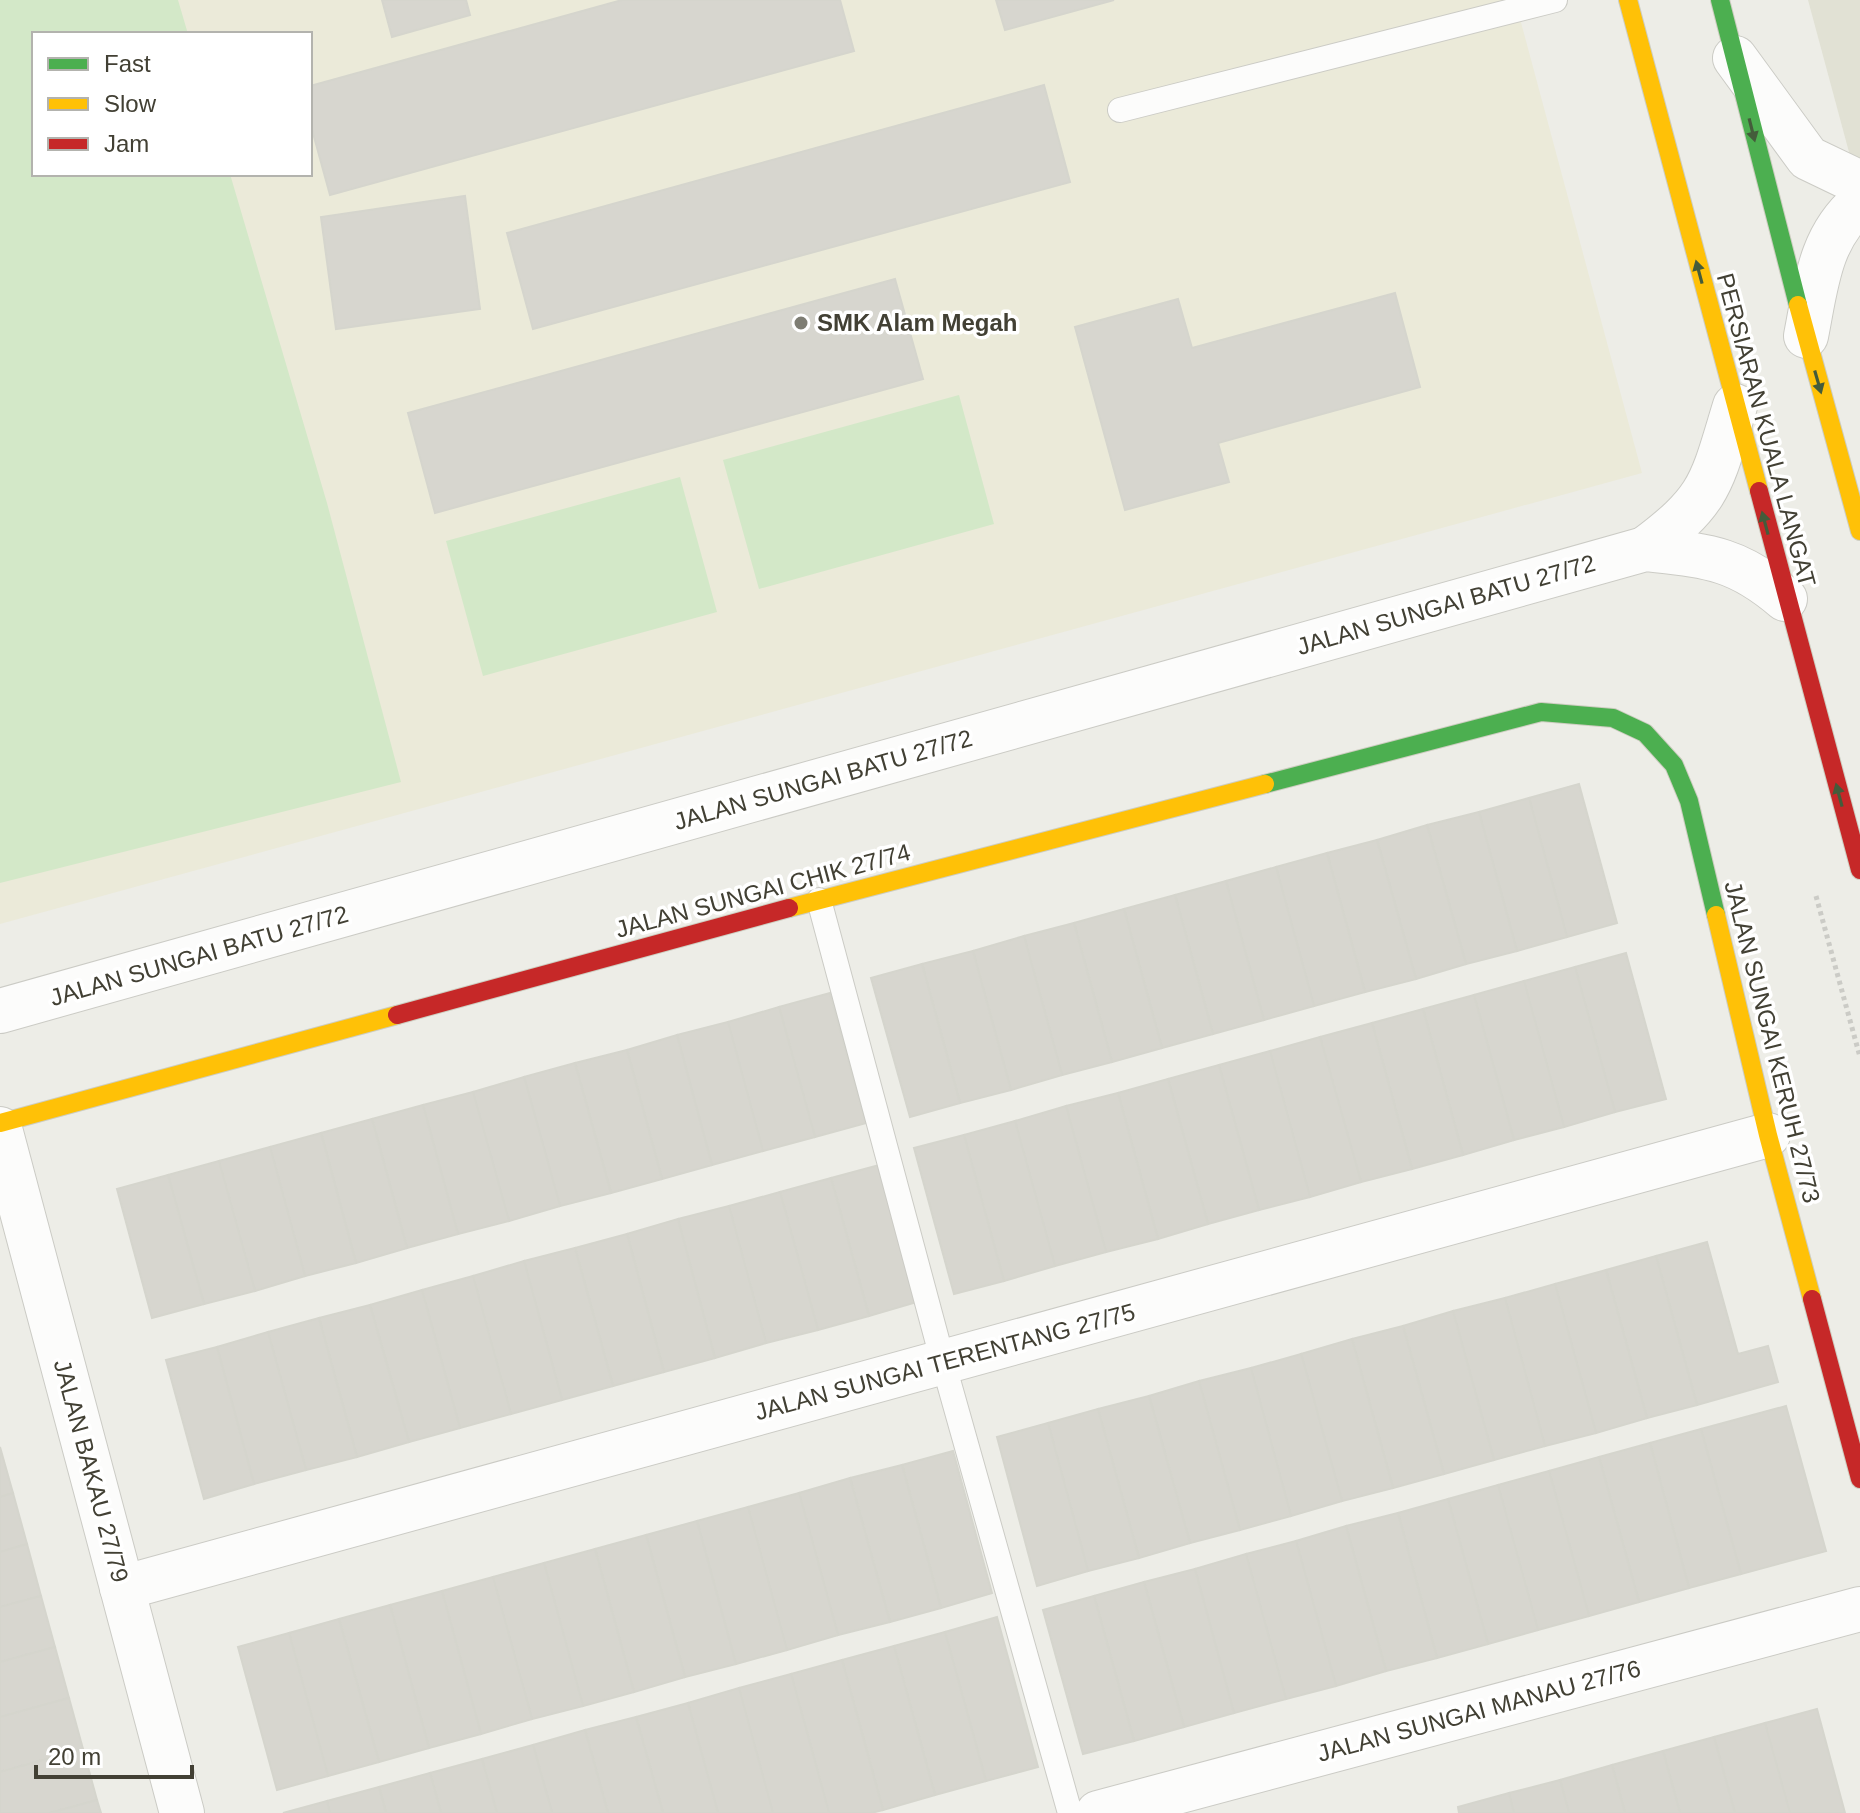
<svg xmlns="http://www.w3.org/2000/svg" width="1860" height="1813" font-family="Helvetica,sans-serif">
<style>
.residential{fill:#e1e1d4}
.education{fill:#ebead9;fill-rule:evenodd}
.green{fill:#d3e8c8}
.building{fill:#d7d6cf;stroke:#d5d5cd;stroke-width:2}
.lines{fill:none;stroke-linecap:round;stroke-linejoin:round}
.lane-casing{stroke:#cbcbc5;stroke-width:26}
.street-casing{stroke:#cbcbc5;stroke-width:46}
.fast-casing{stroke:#cdcdc0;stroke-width:20}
.slow-casing{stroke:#cdcdc0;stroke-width:20}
.jam-casing{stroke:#cdcdc0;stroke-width:20}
.path{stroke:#cbcbc6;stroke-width:5;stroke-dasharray:4 4;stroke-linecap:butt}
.lane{stroke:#fcfcfb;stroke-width:24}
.street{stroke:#fcfcfb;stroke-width:44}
.fast{stroke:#4caf50;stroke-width:18}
.slow{stroke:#ffc107;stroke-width:18}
.jam{stroke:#c62828;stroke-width:18}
.oneway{fill:#445c3b}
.poi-dot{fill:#7e7d73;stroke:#fff;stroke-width:3}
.labels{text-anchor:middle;stroke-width:7;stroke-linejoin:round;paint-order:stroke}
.poi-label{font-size:24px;font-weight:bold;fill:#424034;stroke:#fff;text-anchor:start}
.street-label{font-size:24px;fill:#424034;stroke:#fff}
</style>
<rect width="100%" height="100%" fill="#edede7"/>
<polygon class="residential" points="1808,0 1860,0 1860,193"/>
<path class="education" d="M 0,0 L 1515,0 L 1642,473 L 0,924 ZM 34,34 L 310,34 L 310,174 L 34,174 Z"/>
<g class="green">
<polygon points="0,0 178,0 188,34 34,34 34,174 230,174 327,503 401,782 0,883"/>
<polygon points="959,395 994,524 759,589 723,460"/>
<polygon points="680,477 717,612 483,676 446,541"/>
</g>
<g class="building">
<polygon points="382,0 466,0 470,15 392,37"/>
<polygon points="622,0 840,0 854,51 330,195 310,122 310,86"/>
<polygon points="996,0 1114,0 1005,30"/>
<polygon points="1044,85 1070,182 533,329 507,233"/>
<polygon points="465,196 480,309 336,329 321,217"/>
<polygon points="895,279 923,379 435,513 408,413"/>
<polygon points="1395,293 1420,387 1218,443 1229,482 1125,510 1075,327 1178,299 1192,348"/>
<polygon points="1579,784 1617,923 1567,937 1529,798"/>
<polygon points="1529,798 1567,937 1517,951 1479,812"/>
<polygon points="1479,812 1517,951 1466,964 1427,825"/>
<polygon points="1427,825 1466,964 1416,979 1377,840"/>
<polygon points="1377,840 1416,979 1365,992 1327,853"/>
<polygon points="1327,853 1365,992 1314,1006 1276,867"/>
<polygon points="1276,867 1314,1006 1264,1020 1226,881"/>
<polygon points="1226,881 1264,1020 1213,1034 1175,895"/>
<polygon points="1175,895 1213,1034 1162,1048 1124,909"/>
<polygon points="1124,909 1162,1048 1112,1062 1074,923"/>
<polygon points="1074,923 1112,1062 1062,1075 1024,936"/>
<polygon points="1024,936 1062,1075 1011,1090 973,951"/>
<polygon points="973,951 1011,1090 960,1103 922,964"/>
<polygon points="1626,953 1666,1099 1615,1112 1575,967"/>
<polygon points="922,964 960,1103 910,1117 871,978"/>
<polygon points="1575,967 1615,1112 1564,1127 1524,981"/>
<polygon points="1524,981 1564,1127 1514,1140 1474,995"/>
<polygon points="830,993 866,1123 815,1137 779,1007"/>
<polygon points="1474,995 1514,1140 1463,1155 1423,1009"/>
<polygon points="779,1007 815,1137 763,1151 728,1022"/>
<polygon points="1423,1009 1463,1155 1412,1169 1372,1023"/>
<polygon points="728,1022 763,1151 712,1165 677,1035"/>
<polygon points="1372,1023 1412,1169 1361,1182 1320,1037"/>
<polygon points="677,1035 712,1165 662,1179 627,1050"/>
<polygon points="1320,1037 1361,1182 1310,1197 1270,1051"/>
<polygon points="627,1050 662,1179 611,1193 575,1063"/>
<polygon points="1270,1051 1310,1197 1259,1210 1219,1065"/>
<polygon points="575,1063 611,1193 560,1206 524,1077"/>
<polygon points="1219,1065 1259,1210 1208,1224 1168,1079"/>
<polygon points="524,1077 560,1206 509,1221 473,1092"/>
<polygon points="1168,1079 1208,1224 1158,1239 1118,1093"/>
<polygon points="473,1092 509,1221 458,1234 423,1105"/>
<polygon points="1118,1093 1158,1239 1106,1252 1066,1106"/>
<polygon points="423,1105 458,1234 407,1248 372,1119"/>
<polygon points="1066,1106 1106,1252 1055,1266 1015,1121"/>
<polygon points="372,1119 407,1248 356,1263 321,1133"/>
<polygon points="1015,1121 1055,1266 1004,1281 964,1135"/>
<polygon points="321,1133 356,1263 305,1276 270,1147"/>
<polygon points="964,1135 1004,1281 954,1294 914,1148"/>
<polygon points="270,1147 305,1276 255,1291 219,1161"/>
<polygon points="219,1161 255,1291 204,1304 168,1175"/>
<polygon points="883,1164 920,1301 869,1316 831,1178"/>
<polygon points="168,1175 204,1304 152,1318 117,1189"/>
<polygon points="831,1178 869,1316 818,1330 780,1192"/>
<polygon points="780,1192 818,1330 766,1343 729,1206"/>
<polygon points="729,1206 766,1343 715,1358 678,1219"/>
<polygon points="678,1219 715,1358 664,1372 627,1234"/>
<polygon points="627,1234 664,1372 613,1386 575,1248"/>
<polygon points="1707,1242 1738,1354 1768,1346 1778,1382 1697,1405 1656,1256"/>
<polygon points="575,1248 613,1386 562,1400 524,1261"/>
<polygon points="1656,1256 1697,1405 1647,1418 1606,1270"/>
<polygon points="524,1261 562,1400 511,1414 473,1276"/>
<polygon points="1606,1270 1647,1418 1596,1433 1555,1284"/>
<polygon points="473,1276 511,1414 460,1428 422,1290"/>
<polygon points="1555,1284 1596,1433 1545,1446 1505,1298"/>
<polygon points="422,1290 460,1428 409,1442 370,1305"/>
<polygon points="1505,1298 1545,1446 1494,1460 1453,1311"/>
<polygon points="370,1305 409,1442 357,1457 319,1318"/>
<polygon points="1453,1311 1494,1460 1444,1474 1403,1326"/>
<polygon points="319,1318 357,1457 306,1470 268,1332"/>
<polygon points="1403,1326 1444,1474 1393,1488 1352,1339"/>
<polygon points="268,1332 306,1470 254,1484 217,1347"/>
<polygon points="1352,1339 1393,1488 1342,1501 1301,1354"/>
<polygon points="217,1347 254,1484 204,1499 166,1360"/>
<polygon points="1301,1354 1342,1501 1291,1516 1251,1368"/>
<polygon points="1251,1368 1291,1516 1240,1530 1199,1381"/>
<polygon points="1199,1381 1240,1530 1190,1543 1149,1396"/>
<polygon points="1149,1396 1190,1543 1139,1558 1098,1409"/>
<polygon points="1786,1406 1826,1551 1741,1574 1701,1429"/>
<polygon points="1098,1409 1139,1558 1088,1571 1048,1423"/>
<polygon points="1048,1423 1088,1571 1037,1586 997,1437"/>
<polygon points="1701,1429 1741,1574 1689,1588 1650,1443"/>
<polygon points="1650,1443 1689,1588 1639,1602 1599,1457"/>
<polygon points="0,1447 13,1493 0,1497"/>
<polygon points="953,1451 992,1593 941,1608 902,1465"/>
<polygon points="1599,1457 1639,1602 1589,1616 1549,1471"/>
<polygon points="902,1465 941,1608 890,1622 850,1478"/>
<polygon points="1549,1471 1589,1616 1538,1630 1498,1485"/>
<polygon points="850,1478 890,1622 838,1635 799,1493"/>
<polygon points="1498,1485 1538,1630 1488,1644 1448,1499"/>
<polygon points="13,1493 27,1544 0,1552 0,1497"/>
<polygon points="799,1493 838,1635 787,1650 748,1507"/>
<polygon points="1448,1499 1488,1644 1437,1658 1398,1513"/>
<polygon points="748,1507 787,1650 736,1664 697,1521"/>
<polygon points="1398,1513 1437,1658 1386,1671 1346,1526"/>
<polygon points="697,1521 736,1664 685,1677 646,1535"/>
<polygon points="1346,1526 1386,1671 1336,1686 1296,1541"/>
<polygon points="646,1535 685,1677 634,1692 595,1549"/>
<polygon points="1296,1541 1336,1686 1286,1699 1246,1554"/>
<polygon points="27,1544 41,1596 0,1607 0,1552"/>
<polygon points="595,1549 634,1692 583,1706 544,1563"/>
<polygon points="1246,1554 1286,1699 1234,1713 1195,1569"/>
<polygon points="544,1563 583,1706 532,1719 493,1577"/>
<polygon points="1195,1569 1234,1713 1184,1727 1144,1582"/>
<polygon points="493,1577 532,1719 481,1734 442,1591"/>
<polygon points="1144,1582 1184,1727 1134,1741 1094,1596"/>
<polygon points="442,1591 481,1734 429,1748 390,1605"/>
<polygon points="41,1596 55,1647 0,1662 0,1607"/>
<polygon points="1094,1596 1134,1741 1083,1754 1043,1610"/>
<polygon points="390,1605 429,1748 379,1762 339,1619"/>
<polygon points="997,1617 1038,1767 986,1781 945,1632"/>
<polygon points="339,1619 379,1762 328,1776 289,1633"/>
<polygon points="945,1632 986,1781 935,1795 894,1646"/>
<polygon points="289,1633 328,1776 277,1790 238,1647"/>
<polygon points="894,1646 935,1795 883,1810 842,1660"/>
<polygon points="55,1647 69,1698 0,1717 0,1662"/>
<polygon points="842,1660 883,1810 871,1813 829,1813 791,1674"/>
<polygon points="791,1674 829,1813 773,1813 739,1688"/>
<polygon points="739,1688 773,1813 718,1813 688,1703"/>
<polygon points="69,1698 83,1749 0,1772 0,1717"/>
<polygon points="688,1703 718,1813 663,1813 636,1717"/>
<polygon points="1817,1709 1845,1813 1790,1813 1765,1723"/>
<polygon points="636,1717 663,1813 608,1813 585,1730"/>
<polygon points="1765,1723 1790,1813 1735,1813 1714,1737"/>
<polygon points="585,1730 608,1813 552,1813 533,1745"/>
<polygon points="1714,1737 1735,1813 1680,1813 1663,1751"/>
<polygon points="533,1745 552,1813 497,1813 482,1759"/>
<polygon points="83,1749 97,1800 50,1813 0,1813 0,1772"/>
<polygon points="1663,1751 1680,1813 1625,1813 1612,1765"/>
<polygon points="482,1759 497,1813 441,1813 430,1773"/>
<polygon points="1612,1765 1625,1813 1569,1813 1560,1780"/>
<polygon points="430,1773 441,1813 386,1813 379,1787"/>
<polygon points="1560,1780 1569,1813 1514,1813 1509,1793"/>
<polygon points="379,1787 386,1813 330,1813 327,1801"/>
<polygon points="1509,1793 1514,1813 1459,1813 1458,1807"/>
<polygon points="97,1800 101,1813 50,1813"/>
<polygon points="327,1801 330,1813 283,1813"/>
</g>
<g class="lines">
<defs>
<g id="lane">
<polyline points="1120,110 1555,0"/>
<polyline points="819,900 943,1362 1070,1813"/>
</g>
<g id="street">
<polyline points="1735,58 1808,158 1860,183"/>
<path d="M 1806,336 C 1816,286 1819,238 1860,203"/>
<path d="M 1645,549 C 1712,499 1711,484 1735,406"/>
<path d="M 0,1011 L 1645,549 C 1707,556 1736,557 1785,599"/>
<polyline points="0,1129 182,1813"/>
<polyline points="122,1588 1768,1135"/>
<polyline points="1098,1813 1860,1609"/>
</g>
<g id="fast">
<polyline points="1720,0 1798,305"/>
<polyline points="1265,784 1541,712 1613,718 1645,733 1674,765 1689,801 1716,915"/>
</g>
<g id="slow">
<polyline points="1628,0 1759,491"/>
<polyline points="1798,305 1860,531"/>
<polyline points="789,908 1265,784"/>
<polyline points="1716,915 1768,1135 1812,1299"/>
<polyline points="0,1123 397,1015"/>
</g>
<g id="jam">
<polyline points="1759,491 1860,870"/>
<polyline points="397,1015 789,908"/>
<polyline points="1812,1299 1860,1479"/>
</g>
</defs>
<use href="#lane" class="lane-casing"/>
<use href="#street" class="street-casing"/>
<use href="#fast" class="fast-casing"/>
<use href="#slow" class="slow-casing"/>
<use href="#jam" class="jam-casing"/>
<polyline class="path" points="1816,896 1860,1057"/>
<use href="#lane" class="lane"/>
<use href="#street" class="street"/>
<use href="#fast" class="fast"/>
<use href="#slow" class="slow"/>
<use href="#jam" class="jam"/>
</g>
<defs><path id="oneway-solid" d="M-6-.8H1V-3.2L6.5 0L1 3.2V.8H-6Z" transform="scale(2)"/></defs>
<g class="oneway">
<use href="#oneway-solid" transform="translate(1752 130) rotate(76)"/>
<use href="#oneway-solid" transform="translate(1699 272) rotate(-105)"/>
<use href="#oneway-solid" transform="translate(1818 382) rotate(74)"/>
<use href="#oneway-solid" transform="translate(1765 523) rotate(-105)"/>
<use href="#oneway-solid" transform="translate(1839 795) rotate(-105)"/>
</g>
<circle class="poi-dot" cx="801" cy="323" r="8"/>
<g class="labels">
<g class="poi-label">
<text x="817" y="331">SMK Alam Megah</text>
</g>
<g class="street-label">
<text transform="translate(1766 430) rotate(75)" y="8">PERSIARAN KUALA LANGAT</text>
<text transform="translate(1446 605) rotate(-16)" y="8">JALAN SUNGAI BATU 27/72</text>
<text transform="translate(823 780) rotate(-16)" y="8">JALAN SUNGAI BATU 27/72</text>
<text transform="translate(763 891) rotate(-15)" y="8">JALAN SUNGAI CHIK 27/74</text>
<text transform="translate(199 956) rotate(-16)" y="8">JALAN SUNGAI BATU 27/72</text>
<text transform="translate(1772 1042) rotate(76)" y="8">JALAN SUNGAI KERUH 27/73</text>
<text transform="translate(945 1362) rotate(-15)" y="8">JALAN SUNGAI TERENTANG 27/75</text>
<text transform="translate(91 1471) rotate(75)" y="8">JALAN BAKAU 27/79</text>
<text transform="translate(1479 1711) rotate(-15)" y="8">JALAN SUNGAI MANAU 27/76</text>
</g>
</g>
<rect x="32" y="32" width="280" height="144" fill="#ffffff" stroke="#b3b3ae" stroke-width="2"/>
<rect x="48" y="58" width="40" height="12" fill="#4caf50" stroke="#b3b3ae" stroke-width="2"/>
<text x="104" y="72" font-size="24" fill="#424034">Fast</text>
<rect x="48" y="98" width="40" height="12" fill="#ffc107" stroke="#b3b3ae" stroke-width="2"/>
<text x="104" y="112" font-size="24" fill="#424034">Slow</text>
<rect x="48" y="138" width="40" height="12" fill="#c62828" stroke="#b3b3ae" stroke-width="2"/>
<text x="104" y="152" font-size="24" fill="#424034">Jam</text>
<path d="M36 1765v12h156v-12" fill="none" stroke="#424034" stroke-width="4"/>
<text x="48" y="1765" font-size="24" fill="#424034" stroke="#ffffff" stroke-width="6" paint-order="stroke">20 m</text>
</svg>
